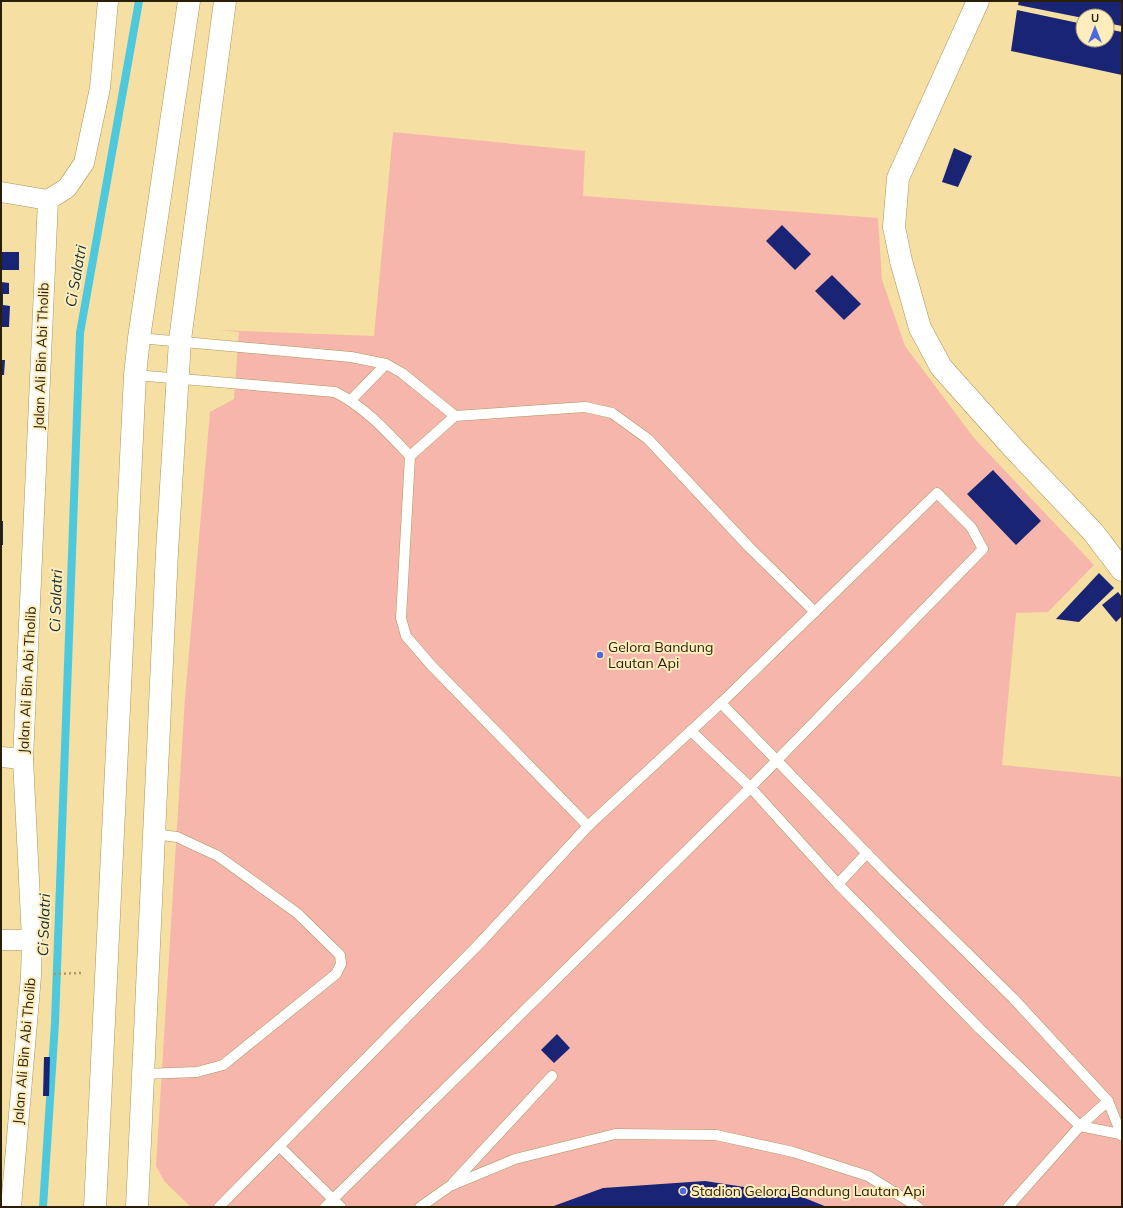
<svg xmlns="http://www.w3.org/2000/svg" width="1123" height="1208" font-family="Mulish,sans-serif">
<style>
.green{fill:#f6b6ab}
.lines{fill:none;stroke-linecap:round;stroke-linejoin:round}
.stream{stroke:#4dc8dc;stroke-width:8}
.building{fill:#192475}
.service-casing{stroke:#ac965c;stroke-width:11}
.minor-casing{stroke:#ac965c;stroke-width:21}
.tertiary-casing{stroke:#ac965c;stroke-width:23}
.path{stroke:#ab9969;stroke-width:2.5;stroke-dasharray:2 3;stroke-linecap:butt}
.service{stroke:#fff;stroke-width:10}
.minor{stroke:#fff;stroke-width:20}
.tertiary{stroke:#fff;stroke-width:22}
.poi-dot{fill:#4e68dd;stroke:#ffedbd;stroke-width:1.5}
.labels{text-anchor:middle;stroke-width:4;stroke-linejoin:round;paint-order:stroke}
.street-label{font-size:14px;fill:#281f06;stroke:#ffedbd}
.poi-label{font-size:14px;fill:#281f06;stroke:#ffedbd;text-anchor:start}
.water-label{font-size:15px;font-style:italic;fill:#142f34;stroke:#ffedbd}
</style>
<rect width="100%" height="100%" fill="#f6dfa2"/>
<polygon class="green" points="393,132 585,151 583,196 878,218 882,280 905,346 974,438 1094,565 1048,612 1016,613 1002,765 1122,777 1122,1207 191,1207 165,1182 156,1166 185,698 210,412 234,399 239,332 218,330 374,336"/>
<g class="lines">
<polyline class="stream" points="43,1207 55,1023 80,333 139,1"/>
</g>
<g class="building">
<polygon points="1019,1 1122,1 1122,26 1107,23 1107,16 1083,16 1083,18 1018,5"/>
<polygon points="1017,10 1083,24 1083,40 1107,40 1107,29 1122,32 1122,75 1011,51"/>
<polygon points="954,148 972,156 958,187 942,182"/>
<polygon points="782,225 811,254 795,270 766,241"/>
<rect x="1" y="252" width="18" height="18"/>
<polygon points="832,275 861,304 844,320 815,291"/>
<polygon points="1,282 9,283 9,294 3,294 3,305 10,306 9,327 1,327"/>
<polygon points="1,360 5,360 4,375 1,375"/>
<polygon points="993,470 1041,521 1016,545 967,494"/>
<rect x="1" y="521" width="2" height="24"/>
<polygon points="1099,573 1114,588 1079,622 1056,619"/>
<polygon points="1118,592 1122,597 1122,616 1116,622 1102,605"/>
<polygon points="557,1034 570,1048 554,1063 541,1050"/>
<polygon points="44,1057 50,1057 49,1096 43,1096"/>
<polygon points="705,1181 797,1195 827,1207 551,1207 603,1188"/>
</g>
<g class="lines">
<defs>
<g id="service">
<polyline points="139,338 351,357 386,364 402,373 455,416"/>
<path d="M 135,375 L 335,392 C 365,407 387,432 410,456"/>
<polyline points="351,400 386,364"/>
<polyline points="721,703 885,872 1013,998 1108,1101 1122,1136"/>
<polyline points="691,731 750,787 838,884 980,1029 1080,1126 1120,1134"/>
<polyline points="588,826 431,665 406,636 401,618 410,456 455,416 585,407 612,413 648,439 749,547 815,612"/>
<polyline points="838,884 867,853"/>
<polyline points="144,1074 197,1072 223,1065 336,974 341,964 340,955 297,913 218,856 177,837 154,834"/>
<polyline points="279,1146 341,1207"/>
<polyline points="453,1183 552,1076"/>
<polyline points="219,1207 480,943 588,826 721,703 937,493 971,527 983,549 743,795 325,1207"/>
<polyline points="420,1207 450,1186 515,1159 615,1134 716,1135 793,1152 868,1176 918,1207"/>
<polyline points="1008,1207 1080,1126 1108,1101"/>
</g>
<g id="minor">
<polyline points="1,192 48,200 23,759 32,940 31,976 11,1207"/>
<polyline points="48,200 67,188 84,163 100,88 108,1"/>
<polyline points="1,757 23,759"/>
<polyline points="1,940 32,940"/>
</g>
<g id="tertiary">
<polyline points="978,1 898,178 894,227 901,261 920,328 941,367 1015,450 1093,532 1122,570"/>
<polyline points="95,1207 135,375 139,338 189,1"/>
<polyline points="137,1207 167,552 180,340 225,1"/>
</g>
</defs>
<use href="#service" class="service-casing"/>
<use href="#minor" class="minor-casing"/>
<use href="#tertiary" class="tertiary-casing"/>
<polyline class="path" points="54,974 81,973"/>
<use href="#service" class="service"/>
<use href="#minor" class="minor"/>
<use href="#tertiary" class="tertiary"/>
</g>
<g class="poi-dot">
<circle cx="600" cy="655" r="4"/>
<circle cx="683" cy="1191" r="4"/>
</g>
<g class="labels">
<g class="street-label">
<text transform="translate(41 356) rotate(-88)" y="5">Jalan Ali Bin Abi Tholib</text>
<text transform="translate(27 680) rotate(-87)" y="5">Jalan Ali Bin Abi Tholib</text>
<text transform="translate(24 1051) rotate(-85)" y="5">Jalan Ali Bin Abi Tholib</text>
</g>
<g class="poi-label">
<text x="608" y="652">Gelora Bandung<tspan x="608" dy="16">Lautan Api</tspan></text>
<text x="691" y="1196">Stadion Gelora Bandung Lautan Api</text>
</g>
<g class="water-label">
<text transform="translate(76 276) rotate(-80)" y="5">Ci Salatri</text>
<text transform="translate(56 601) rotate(-88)" y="5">Ci Salatri</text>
<text transform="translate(44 925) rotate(-88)" y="5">Ci Salatri</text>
</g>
</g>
<rect width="1123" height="1208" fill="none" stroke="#281f06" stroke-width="4"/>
<g transform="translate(1095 28)"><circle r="19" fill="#ffedbd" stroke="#a99b74"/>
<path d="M0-3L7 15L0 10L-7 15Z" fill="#4e68dd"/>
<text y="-6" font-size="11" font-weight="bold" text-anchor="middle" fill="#281f06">U</text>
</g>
</svg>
